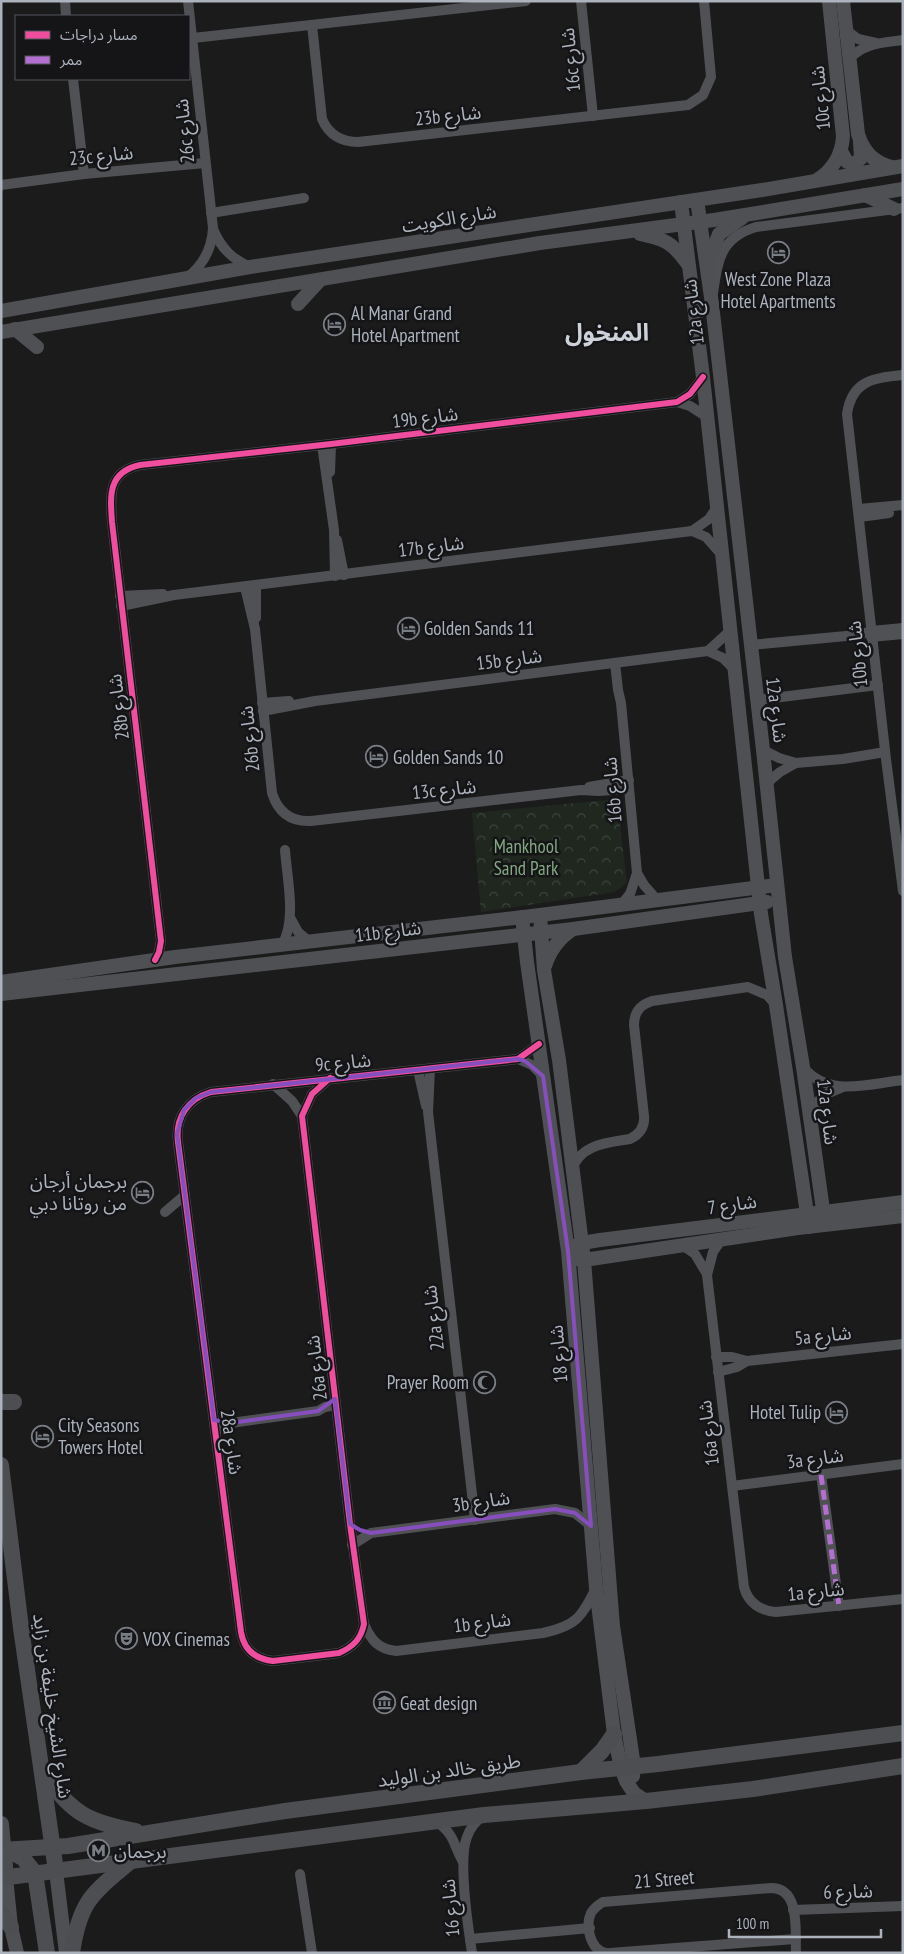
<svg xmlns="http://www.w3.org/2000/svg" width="904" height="1954" font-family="'PT Sans Narrow','Noto Sans Arabic',sans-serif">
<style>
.forest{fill:url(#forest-crowns)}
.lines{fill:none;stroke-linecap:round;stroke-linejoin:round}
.street{stroke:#4f5155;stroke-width:10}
.secondary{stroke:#4e5053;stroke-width:14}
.primary{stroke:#4d4e51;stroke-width:16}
.quiet{stroke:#b36fd0;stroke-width:5;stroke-dasharray:10 5;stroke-linecap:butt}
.cycleway-casing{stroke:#151518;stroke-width:9}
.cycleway{stroke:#ef4d9e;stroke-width:6}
.marked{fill:none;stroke:#874ebe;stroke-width:4;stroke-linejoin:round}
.labels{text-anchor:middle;stroke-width:5;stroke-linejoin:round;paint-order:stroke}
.street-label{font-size:19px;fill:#acb3bd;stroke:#151518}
.poi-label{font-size:19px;fill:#acb3bd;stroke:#151518;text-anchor:start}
.park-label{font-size:19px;fill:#83a982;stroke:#151518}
.district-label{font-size:24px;font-weight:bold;fill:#cdd1d9;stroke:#151518}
</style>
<defs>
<pattern id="forest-crowns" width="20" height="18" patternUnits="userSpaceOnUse" patternTransform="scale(1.25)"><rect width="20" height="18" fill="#1f271f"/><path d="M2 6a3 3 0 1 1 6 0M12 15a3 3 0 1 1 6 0" fill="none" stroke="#3d443e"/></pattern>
</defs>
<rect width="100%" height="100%" fill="#1b1b1c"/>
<polygon class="forest" points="617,799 627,883 615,892 481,912 472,813"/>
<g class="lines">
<g class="street">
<polyline points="65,1 66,16"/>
<polyline points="581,1 593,116"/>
<path d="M 312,25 L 322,119 C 329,135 341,142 358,142 L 688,105 L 703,95 L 711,77 L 704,1"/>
<polyline points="846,30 858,39 876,43"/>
<polyline points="193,38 526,1"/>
<path d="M 849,59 C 864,43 882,43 903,40"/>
<polyline points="73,79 84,174"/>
<polyline points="1,185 84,174 205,163"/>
<polyline points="211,213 304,198"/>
<path d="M 213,229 C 221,248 232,259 250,267"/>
<path d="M 188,277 C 204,264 212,249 213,228 L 188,1"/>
<path d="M 713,293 C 718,260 720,238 756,227 L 903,208"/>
<path d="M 903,375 C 874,378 852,380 847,414 L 886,759 L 903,891"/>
<polyline points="677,402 690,406 707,417"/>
<polyline points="322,445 334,530 335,576"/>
<polyline points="330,472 331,444"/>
<polyline points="859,509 903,505"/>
<polyline points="860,517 889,513"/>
<polyline points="692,531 706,537 721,554"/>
<polyline points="337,540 344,575"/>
<polyline points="256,585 256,618"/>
<path d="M 245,587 L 255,629 L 272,793 C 278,812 291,822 311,821 L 581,790 L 598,791 L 629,789"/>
<polyline points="120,596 163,594"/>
<polyline points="121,606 174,595 692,531 709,519 717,507"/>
<polyline points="871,637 903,634"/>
<polyline points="750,645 857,635 872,631 903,628"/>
<polyline points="708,651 723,658 735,670"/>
<polyline points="615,663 618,690 621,703 637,873 630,894 621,905"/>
<polyline points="757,700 878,685"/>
<polyline points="262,703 289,701"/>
<polyline points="263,711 315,701 708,651 731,630"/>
<polyline points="763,750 779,758 796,763 843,759 885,752"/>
<polyline points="767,783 780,772 796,763"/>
<polyline points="589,787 629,780"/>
<polyline points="637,873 644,885 658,901"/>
<polyline points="291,919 298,932 310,942"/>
<path d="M 282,945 C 297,920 287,879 285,850"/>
<path d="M 155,960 L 159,952 L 161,941 L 112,522 C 110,495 108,472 140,465 L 331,444 L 677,402 L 690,394 L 703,377"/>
<polyline points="518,1059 532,1065 543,1076"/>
<path d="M 803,1067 C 828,1098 868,1084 903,1080"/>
<polyline points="430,1069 428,1112 475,1520"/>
<polyline points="418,1070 426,1106"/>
<path d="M 330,1078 L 312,1094 L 302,1116 L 350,1524 L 364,1624 C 361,1639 353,1647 339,1653 L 273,1661 C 255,1659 244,1650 241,1632 L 178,1142 C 175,1117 188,1099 211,1092 L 518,1059 L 539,1044"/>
<polyline points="273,1084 292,1101 302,1116"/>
<polyline points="809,1111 824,1095 841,1088"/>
<path d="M 572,1169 C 581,1144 607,1143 630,1139 C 640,1134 645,1127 644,1116 L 634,1025 C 634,1012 640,1005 652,1001 L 748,987 L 767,995 L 776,1005"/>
<polyline points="165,1212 185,1195"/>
<path d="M 722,1239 L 713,1252 L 707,1275 L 744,1587 C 748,1603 761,1611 776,1612 L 903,1599"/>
<polyline points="682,1245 695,1254 707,1274"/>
<polyline points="716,1357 732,1357 747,1361 903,1344"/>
<polyline points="718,1372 737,1367 747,1361"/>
<polyline points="215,1429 224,1428 231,1423 318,1411 325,1407 335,1405"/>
<polyline points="821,1475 839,1606"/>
<polyline points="732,1486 903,1464"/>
<polyline points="352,1545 371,1533 555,1509 575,1513 591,1526"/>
<path d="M 364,1624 C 371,1640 378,1649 396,1651 L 543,1633 C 576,1626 582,1617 596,1588"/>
<path d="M 437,1822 C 455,1835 453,1844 462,1860"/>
<polyline points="300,1874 312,1953"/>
<polyline points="793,1910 903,1906"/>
<polyline points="470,1939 590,1928"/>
<path d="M 472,1953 C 468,1927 458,1859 467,1837 C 470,1828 476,1821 483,1816"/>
<path d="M 606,1953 C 590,1950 585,1926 591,1913 C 594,1908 598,1905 603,1902 L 771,1888 C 801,1888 795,1932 796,1953"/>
<polyline points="610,1953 795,1939"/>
</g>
<g class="secondary">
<path d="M 843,1 L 858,134 C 863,151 874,163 892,167"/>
<polyline points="841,151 847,162 855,164 861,158 860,142"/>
<path d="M 817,180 C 834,169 842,155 843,136 L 829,1"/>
<polyline points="865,195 894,209"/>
<polyline points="697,200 712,304 763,750 785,957 803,1067 825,1224"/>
<polyline points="681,202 703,377 761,914 776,1005 809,1227"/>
<path d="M 640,234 C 664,239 672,242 687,263"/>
<polyline points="708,263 719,234 742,218"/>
<polyline points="298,304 320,280"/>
<polyline points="1,311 250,267 762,190 903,166"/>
<polyline points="15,329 37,347"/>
<polyline points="1,332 540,243 714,220 903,189"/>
<polyline points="540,915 544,970 559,1060 584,1260 613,1626 634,1766 633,1776"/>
<polyline points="522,917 527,962 568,1251 596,1588 614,1734 621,1768 626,1781 634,1793 646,1801"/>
<path d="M 545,966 C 550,950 559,938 573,929"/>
<polyline points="1,982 175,957 540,915 777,885"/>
<polyline points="1,994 573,929 767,902"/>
<polyline points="573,1247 582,1243 600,1240 903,1202"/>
<polyline points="577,1259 584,1260 798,1228 903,1216"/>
<polyline points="56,1871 66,1953"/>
<polyline points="6,1877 11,1927 17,1953"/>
</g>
<g class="primary">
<polyline points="1,1402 14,1402"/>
<polyline points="1,1465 21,1628 56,1871"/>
<polyline points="581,1772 602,1751 614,1734"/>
<path d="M 44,1773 C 71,1814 89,1822 136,1831"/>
<polyline points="1,1824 6,1877"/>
<polyline points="1,1850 68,1846 285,1811 581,1772 658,1764 903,1733"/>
<polyline points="7,1850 23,1858 35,1873 47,1953"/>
<polyline points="1,1878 484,1815 646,1801 753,1789 903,1766"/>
<polyline points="1,1913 11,1927"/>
<path d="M 72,1953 C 80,1900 92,1894 131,1861"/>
</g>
<polyline class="quiet" points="821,1475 839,1606"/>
<defs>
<g id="cycleway">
<path d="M 155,960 L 159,952 L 161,941 L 112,522 C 110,495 108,472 140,465 L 331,444 L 677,402 L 690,394 L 703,377"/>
<path d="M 330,1078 L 312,1094 L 302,1116 L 350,1524 L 364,1624 C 361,1639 353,1647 339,1653 L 273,1661 C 255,1659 244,1650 241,1632 L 178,1142 C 175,1117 188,1099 211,1092 L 518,1059 L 539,1044"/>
</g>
</defs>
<use href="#cycleway" class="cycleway-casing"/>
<use href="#cycleway" class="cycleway"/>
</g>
<path class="marked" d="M 518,1059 L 525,1061 L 543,1076 L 568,1251 L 591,1526 L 575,1513 L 555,1509 L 371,1533 L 360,1530 L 350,1524 L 335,1399 L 318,1411 L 231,1423 L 214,1420 L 177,1134 L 184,1110 L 196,1098 L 211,1092 Z"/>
<defs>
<symbol id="hotel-ring" viewBox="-11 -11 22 22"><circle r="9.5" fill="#151518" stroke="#797e85" stroke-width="1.5"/><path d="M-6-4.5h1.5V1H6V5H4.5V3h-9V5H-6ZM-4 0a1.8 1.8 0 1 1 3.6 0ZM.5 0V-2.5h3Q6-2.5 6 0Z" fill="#797e85"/></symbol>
<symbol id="mosque-ring" viewBox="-11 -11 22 22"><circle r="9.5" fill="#151518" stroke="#797e85" stroke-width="1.5"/><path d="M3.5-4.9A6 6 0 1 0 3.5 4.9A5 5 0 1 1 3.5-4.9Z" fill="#797e85"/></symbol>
<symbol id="theatre-ring" viewBox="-11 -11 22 22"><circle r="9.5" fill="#151518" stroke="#797e85" stroke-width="1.5"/><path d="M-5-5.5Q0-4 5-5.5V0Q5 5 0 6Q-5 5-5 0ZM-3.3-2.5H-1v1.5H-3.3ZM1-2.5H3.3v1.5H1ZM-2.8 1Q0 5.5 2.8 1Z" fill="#797e85"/></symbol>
<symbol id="museum-ring" viewBox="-11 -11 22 22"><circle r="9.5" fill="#151518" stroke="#797e85" stroke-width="1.5"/><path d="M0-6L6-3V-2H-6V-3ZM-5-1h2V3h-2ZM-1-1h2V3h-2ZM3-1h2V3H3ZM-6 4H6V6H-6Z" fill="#797e85"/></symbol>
<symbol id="metro-ring" viewBox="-11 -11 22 22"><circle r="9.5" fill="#151518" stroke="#797e85" stroke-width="1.5"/><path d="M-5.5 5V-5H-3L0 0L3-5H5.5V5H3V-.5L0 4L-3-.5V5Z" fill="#797e85"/></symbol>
</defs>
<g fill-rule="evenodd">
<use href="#hotel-ring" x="766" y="240" width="25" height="25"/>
<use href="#hotel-ring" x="322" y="312" width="25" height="25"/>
<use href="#hotel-ring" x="396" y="616" width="25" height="25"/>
<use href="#hotel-ring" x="364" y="744" width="25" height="25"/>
<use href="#hotel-ring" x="130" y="1180" width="25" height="25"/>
<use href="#mosque-ring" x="472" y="1370" width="25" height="25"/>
<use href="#hotel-ring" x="824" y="1400" width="25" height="25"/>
<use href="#hotel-ring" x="30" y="1424" width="25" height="25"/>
<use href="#theatre-ring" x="114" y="1626" width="25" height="25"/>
<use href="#museum-ring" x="372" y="1690" width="25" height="25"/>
<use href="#metro-ring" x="86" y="1838" width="25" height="25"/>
</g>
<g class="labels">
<g class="street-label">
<text transform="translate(570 60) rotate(-96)" y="7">16c شارع</text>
<text transform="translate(820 98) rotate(-96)" y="7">10c شارع</text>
<text transform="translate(448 115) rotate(-6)" y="7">23b شارع</text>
<text transform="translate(184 131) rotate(-96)" y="7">26c شارع</text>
<text transform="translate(101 155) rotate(-6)" y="7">23c شارع</text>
<text transform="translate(449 218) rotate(-9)" y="7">شارع الكويت</text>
<text transform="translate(693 312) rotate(-97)" y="7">12a شارع</text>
<text transform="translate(425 417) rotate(-7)" y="7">19b شارع</text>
<text transform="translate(431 546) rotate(-7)" y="7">17b شارع</text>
<text transform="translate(857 654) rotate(-96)" y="7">10b شارع</text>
<text transform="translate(509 659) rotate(-7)" y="7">15b شارع</text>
<text transform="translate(118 707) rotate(-97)" y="7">28b شارع</text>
<text transform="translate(777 710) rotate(83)" y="7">12a شارع</text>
<text transform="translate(249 739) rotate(-96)" y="7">26b شارع</text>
<text transform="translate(444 789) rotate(-6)" y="7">13c شارع</text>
<text transform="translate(612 790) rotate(-95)" y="7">16b شارع</text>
<text transform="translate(388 931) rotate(-7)" y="7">11b شارع</text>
<text transform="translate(343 1062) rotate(-5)" y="7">9c شارع</text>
<text transform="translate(828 1112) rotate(83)" y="7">12a شارع</text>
<text transform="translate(732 1204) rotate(-8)" y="7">شارع 7</text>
<text transform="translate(433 1318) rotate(-97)" y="7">22a شارع</text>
<text transform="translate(823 1335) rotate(-6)" y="7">5a شارع</text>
<text transform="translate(558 1354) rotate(-95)" y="7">شارع 18</text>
<text transform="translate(316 1368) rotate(-97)" y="7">26a شارع</text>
<text transform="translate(708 1433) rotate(-97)" y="7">16a شارع</text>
<text transform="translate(232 1442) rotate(82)" y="7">28a شارع</text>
<text transform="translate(815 1458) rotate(-7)" y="7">3a شارع</text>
<text transform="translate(481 1501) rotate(-8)" y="7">3b شارع</text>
<text transform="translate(816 1591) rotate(-6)" y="7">1a شارع</text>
<text transform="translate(482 1622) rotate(-7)" y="7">1b شارع</text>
<text transform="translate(53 1706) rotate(82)" y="7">شارع الشيخ خليفة بن زايد</text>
<text transform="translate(449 1770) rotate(-8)" y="7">طريق خالد بن الوليد</text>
<text transform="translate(664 1879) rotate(-5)" y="7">21 Street</text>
<text transform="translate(848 1891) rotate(-2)" y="7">شارع 6</text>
<text transform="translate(450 1908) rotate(-95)" y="7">شارع 16</text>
</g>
<g class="poi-label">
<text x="778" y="286" text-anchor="middle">West Zone Plaza<tspan x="778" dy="22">Hotel Apartments</tspan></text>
<text x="351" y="320">Al Manar Grand<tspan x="351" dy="22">Hotel Apartment</tspan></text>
<text x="424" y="635">Golden Sands 11</text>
<text x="393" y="764">Golden Sands 10</text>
<text x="127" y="1188" text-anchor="end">برجمان أرجان<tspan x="127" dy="22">من روتانا دبي</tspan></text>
<text x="469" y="1389" text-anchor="end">Prayer Room</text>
<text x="821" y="1419" text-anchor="end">Hotel Tulip</text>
<text x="58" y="1432">City Seasons<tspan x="58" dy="22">Towers Hotel</tspan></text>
<text x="143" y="1646">VOX Cinemas</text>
<text x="400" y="1710">Geat design</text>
<text x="114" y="1858">برجمان</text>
</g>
<g class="park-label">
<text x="526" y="853">Mankhool<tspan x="526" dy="22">Sand Park</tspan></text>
</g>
<g class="district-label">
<text x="607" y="341">المنخول</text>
</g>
</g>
<rect width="904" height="1954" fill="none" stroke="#acb3bd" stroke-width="5"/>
<rect x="15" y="15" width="175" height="65" fill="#151518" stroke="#51545a"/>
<rect x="25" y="31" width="25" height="8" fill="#ef4d9e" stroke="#51545a"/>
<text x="60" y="40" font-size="15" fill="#acb3bd">مسار دراجات</text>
<rect x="25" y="56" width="25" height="8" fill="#b36fd0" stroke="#51545a"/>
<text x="60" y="65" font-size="15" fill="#acb3bd">ممر</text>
<path d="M729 1929v8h152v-8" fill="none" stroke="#acb3bd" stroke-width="2.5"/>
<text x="736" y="1929" font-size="15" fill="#acb3bd" stroke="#151518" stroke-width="4" paint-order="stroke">100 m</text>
</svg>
